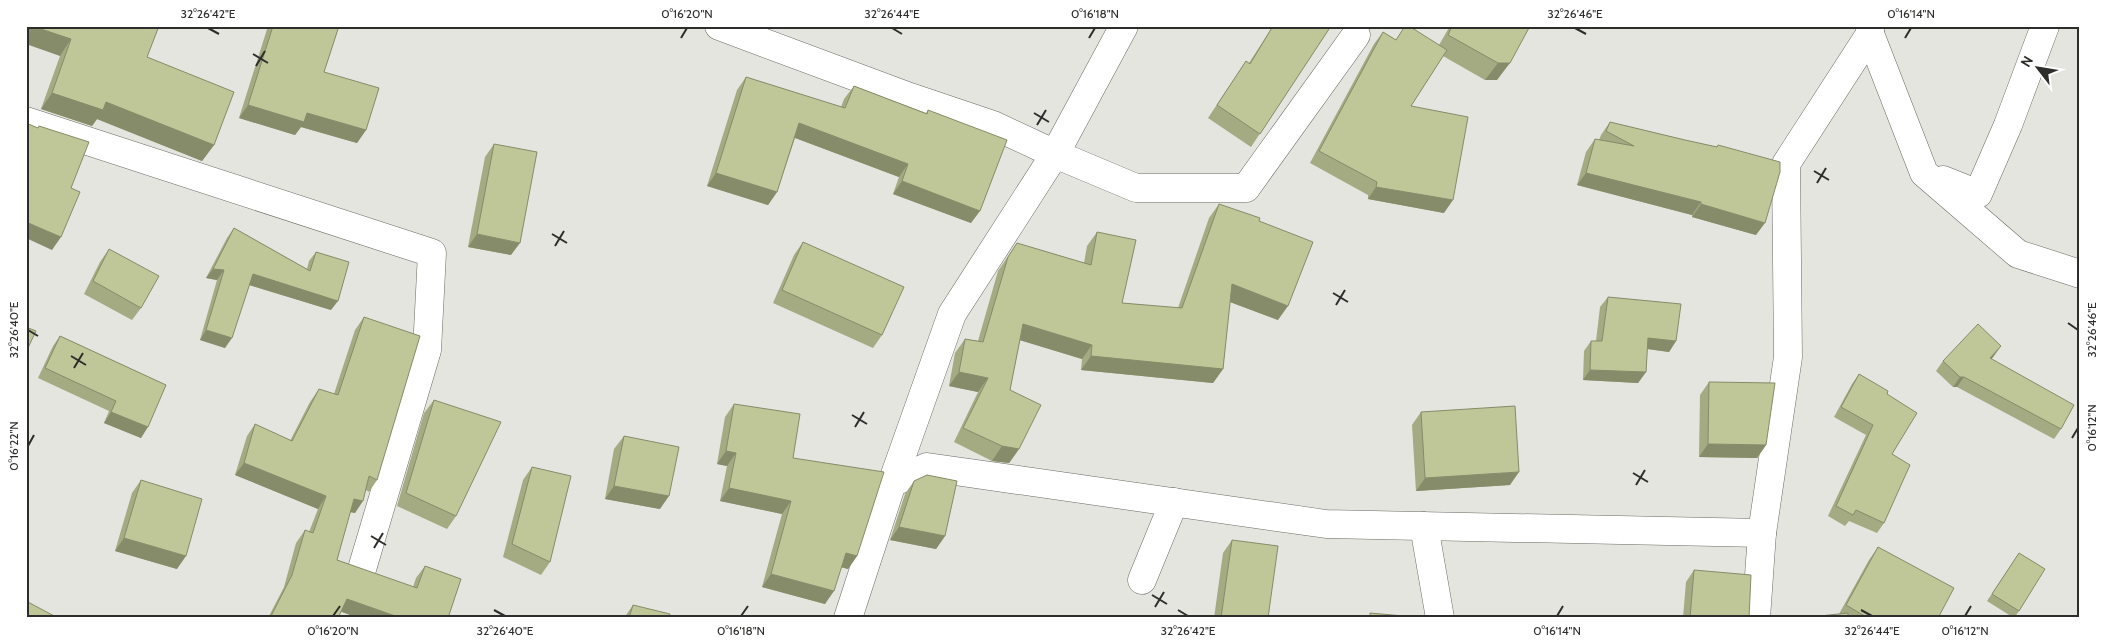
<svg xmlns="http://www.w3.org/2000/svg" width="2106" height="644" font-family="Cabin,sans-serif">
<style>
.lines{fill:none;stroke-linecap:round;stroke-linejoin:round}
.street-casing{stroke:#6a6b64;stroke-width:29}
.street{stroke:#fff;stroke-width:28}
.wall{fill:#a4aa82}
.shaded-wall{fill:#868b6a}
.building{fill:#bfc697;stroke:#868b6a}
.ticks{fill:none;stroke:#2d2d2b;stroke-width:2}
.neatline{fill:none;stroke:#2d2d2b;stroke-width:2}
.ticks-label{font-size:12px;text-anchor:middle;fill:#2d2d2b}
</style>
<rect width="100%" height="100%" fill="#e4e5de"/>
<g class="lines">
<defs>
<g id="street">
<polyline points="719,26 910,97 993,125 1055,154 952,314 892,483 848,618"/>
<polyline points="1124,26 1055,154 1136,188 1246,188 1356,35"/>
<polyline points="1870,34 1924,173 2018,254 2080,274"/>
<polyline points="26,121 432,253 427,350 362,569"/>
<polyline points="1943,180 1978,194 2008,125 2045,26"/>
<polyline points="892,483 927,467 1326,524 1762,533"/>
<polyline points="1424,526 1440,618"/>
<polyline points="1142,580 1174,502"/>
<polyline points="1756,618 1762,533 1788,357 1786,164 1870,34 1870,26"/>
</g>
</defs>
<use href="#street" class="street-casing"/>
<use href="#street" class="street"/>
</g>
<g class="wall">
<polygon points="26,26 147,57 214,145 202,161 97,119 92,126 41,109 60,56"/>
<polygon points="268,26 339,26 324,72 366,130 357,143 301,127 295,135 239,118"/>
<polygon points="1273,26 1331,26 1251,147 1208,118 1246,61 1249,63"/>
<polygon points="1405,26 1439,45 1450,26 1530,26 1497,80 1485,80 1443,56 1411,106 1444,213 1368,199 1368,195 1310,163 1374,44 1383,32 1396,40"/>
<polygon points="746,77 841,107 844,99 854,86 926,113 928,110 971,223 893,194 899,177 795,138 777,192 768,205 707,186 737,90"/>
<polygon points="1610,122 1685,140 1717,147 1718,145 1756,235 1692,217 1692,215 1577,185 1586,152 1595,139 1599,140 1601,135"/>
<polygon points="494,144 511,255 468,247 485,157"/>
<polygon points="1219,204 1259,221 1278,320 1230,302 1223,369 1213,383 1081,370 1082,359 1020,340 1010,390 1019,449 1009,463 992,461 954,442 978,392 949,386 955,353 965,339 978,341 998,271 1017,243 1084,263 1087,246 1097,232 1122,303 1178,308 1209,218"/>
<polygon points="234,228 307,269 309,261 316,252 331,310 249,285 225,348 200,340 217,280 206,278 227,238"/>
<polygon points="2080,236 2080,242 2077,240"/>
<polygon points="803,242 882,335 873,348 773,303 794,255"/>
<polygon points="109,249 141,308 132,320 84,294 100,262"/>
<polygon points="1608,297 1676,341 1669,352 1647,349 1646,372 1638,383 1583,380 1584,351 1591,341 1596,341 1600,307"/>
<polygon points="364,317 377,480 369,492 366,490 355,513 350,512 337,560 413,587 416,578 425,566 461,579 341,612 338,618 268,618 284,587 296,543 305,530 309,532 318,509 235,475 247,436 255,424 290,441 310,402 319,389 334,394 355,330"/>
<polygon points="60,336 166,385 141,438 104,423 109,411 38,378 53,346"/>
<polygon points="1994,356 1991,359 2061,429 2054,439 1957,387 1953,387 1936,371 1943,361"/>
<polygon points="1859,374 1887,394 1892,454 1884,523 1877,533 1849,521 1845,526 1828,516 1866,435 1834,417 1852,384"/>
<polygon points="1709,382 1766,445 1757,458 1699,457 1700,395"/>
<polygon points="434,400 456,516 447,529 397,506 424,413"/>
<polygon points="734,404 793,458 857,556 848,569 841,567 825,604 762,587 782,514 720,501 727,466 717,464 725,417"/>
<polygon points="1421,412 1510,485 1416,491 1412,425"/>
<polygon points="624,436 660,509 605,499 614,449"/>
<polygon points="532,467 550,562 541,575 503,557 523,480"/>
<polygon points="141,480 177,569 115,551 132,493"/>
<polygon points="914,481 945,536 936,549 890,540 905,494"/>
<polygon points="1232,540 1268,618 1214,618 1223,553"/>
<polygon points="1878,547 1938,618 1801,618 1839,614 1869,560"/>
<polygon points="2019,553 2019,611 2014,618 1987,601"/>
<polygon points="1694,570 1749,618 1683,618 1686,582"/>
<polygon points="633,605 669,618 624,618"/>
</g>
<g class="shaded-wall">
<polygon points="26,26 32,26 71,39 60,56 26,44"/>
<polygon points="1498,63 1510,63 1497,80 1485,80"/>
<polygon points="52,93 106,102 214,145 202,161 97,119 92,126 41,109"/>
<polygon points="248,105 307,113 366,130 357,143 301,127 295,135 239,118"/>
<polygon points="799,123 908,164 899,177 790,136"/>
<polygon points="716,173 777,192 768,205 707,186"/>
<polygon points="1586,173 1701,202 1692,215 1577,185"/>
<polygon points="902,181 980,211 971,223 893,194"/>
<polygon points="1376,187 1453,200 1444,213 1368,199"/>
<polygon points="1701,204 1765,223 1756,235 1692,217"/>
<polygon points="26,222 61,237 52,250 26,238"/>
<polygon points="477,234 520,243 511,255 468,247"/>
<polygon points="213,269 224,270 217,280 206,278"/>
<polygon points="253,274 338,301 331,310 246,284"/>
<polygon points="1232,284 1288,306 1278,320 1222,299"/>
<polygon points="1023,324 1092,345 1082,359 1013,338"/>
<polygon points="206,330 232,338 225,348 200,340"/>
<polygon points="1648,338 1676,341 1669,352 1641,348"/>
<polygon points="2001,346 1994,356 1983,368 1990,358"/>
<polygon points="1091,356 1223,369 1213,383 1081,370"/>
<polygon points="1590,370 1646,372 1638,383 1583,380"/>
<polygon points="959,372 988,378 978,392 949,386"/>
<polygon points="1960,377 1964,377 1957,387 1953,387"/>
<polygon points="111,412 148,427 141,438 104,423"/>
<polygon points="1708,444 1766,445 1757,458 1699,457"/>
<polygon points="1002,446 1019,449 1009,463 992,461"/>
<polygon points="726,451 736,453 727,466 717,464"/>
<polygon points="244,463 326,496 318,509 235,475"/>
<polygon points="1519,472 1510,485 1416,491 1425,478"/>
<polygon points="614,486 669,496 660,509 605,499"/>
<polygon points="729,488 791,501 782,514 720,501"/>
<polygon points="354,499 363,501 355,513 345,511"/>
<polygon points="899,527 945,536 936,549 890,540"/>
<polygon points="124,538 186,556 177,569 115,551"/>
<polygon points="846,553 857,556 848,569 837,566"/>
<polygon points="771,574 834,591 825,604 762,587"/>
<polygon points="347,599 401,618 358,618 339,611"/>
</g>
<g class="building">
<polygon points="32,26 159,26 147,57 234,92 214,145 106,102 103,110 52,93 71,39"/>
<polygon points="273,26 339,26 324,72 379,88 366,130 307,113 304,122 248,105"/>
<polygon points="1273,26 1331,26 1260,134 1217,105 1246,61 1250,64"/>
<polygon points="1405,26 1409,26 1447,50 1411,106 1468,117 1453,200 1376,187 1377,182 1319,151 1383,32 1396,40"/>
<polygon points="1452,26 1530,26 1510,63 1498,63 1448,35"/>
<polygon points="746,77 845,108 854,86 927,114 928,110 1007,140 980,211 902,181 908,164 799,123 777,192 716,173"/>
<polygon points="1610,122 1685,140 1717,147 1718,145 1780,162 1780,172 1765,223 1701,204 1701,202 1586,173 1595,139 1634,146 1606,131"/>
<polygon points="26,123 38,128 39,126 89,142 71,188 80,192 61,237 26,222"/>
<polygon points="494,144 537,152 520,243 477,234"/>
<polygon points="1219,204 1260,218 1259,221 1313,242 1288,306 1232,284 1223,369 1091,356 1092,345 1023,324 1010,390 1041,405 1019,449 1002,446 963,428 988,378 959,372 965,339 983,342 1008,257 1017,243 1091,265 1097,232 1136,240 1122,303 1182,308"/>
<polygon points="234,228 310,271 316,252 349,262 338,301 253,274 232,338 206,330 224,270 213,269"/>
<polygon points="803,242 904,287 882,335 782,290"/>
<polygon points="109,249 159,276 141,308 93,281"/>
<polygon points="1608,297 1681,304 1676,341 1648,338 1646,372 1590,370 1591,341 1602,341"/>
<polygon points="364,317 420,336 377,480 369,476 363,501 354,499 337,560 417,588 425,566 461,579 448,618 401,618 347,599 338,618 270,618 292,575 305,530 313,533 326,496 244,463 255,424 292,441 319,389 338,395"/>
<polygon points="1978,324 2001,346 1990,358 2074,405 2061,429 1964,377 1960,377 1943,361"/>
<polygon points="26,327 36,331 26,352"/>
<polygon points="60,336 166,385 148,427 111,412 116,401 45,368"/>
<polygon points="1859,374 1888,391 1887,394 1917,413 1892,454 1910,465 1884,523 1856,510 1853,515 1836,506 1873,425 1841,407"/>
<polygon points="1709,382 1775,383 1766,445 1708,444"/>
<polygon points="434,400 501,422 456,516 406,493"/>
<polygon points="734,404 800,414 793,458 884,472 857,556 846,553 834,591 771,574 791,501 729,488 736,453 726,451"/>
<polygon points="1515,406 1519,472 1425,478 1421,412"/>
<polygon points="624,436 679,447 669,496 614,486"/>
<polygon points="532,467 571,476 550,562 512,544"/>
<polygon points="927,475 957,481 945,536 899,527 914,481"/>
<polygon points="141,480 202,499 186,556 124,538"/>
<polygon points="1232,540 1278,546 1268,618 1221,618"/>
<polygon points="1878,547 1954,588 1938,618 1868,618 1846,605"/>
<polygon points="2019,553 2045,569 2019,611 1992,594"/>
<polygon points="1694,570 1751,575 1749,618 1690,618"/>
<polygon points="26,601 58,618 26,618"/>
<polygon points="633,605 670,614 669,618 629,618"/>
<polygon points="1370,613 1426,618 1370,618"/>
<polygon points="1848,613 1848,618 1801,618"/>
</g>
<path class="ticks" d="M 208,28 L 219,34M 892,28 L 902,34M 1575,28 L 1586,34M 681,38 L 687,28M 1089,38 L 1095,28M 1905,38 L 1911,28M 253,54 L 268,63M 256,66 L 265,51M 1034,113 L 1049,122M 1037,125 L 1046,110M 1814,171 L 1829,180M 1817,183 L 1826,168M 552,234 L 567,243M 555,246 L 564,231M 1333,293 L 1348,302M 1336,305 L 1345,290M 2068,323 L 2078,330M 28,330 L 38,336M 71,356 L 86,365M 74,368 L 83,353M 852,415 L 867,424M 855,427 L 864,412M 2072,438 L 2078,428M 28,446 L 34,435M 1633,473 L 1648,482M 1636,485 L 1645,470M 371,536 L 386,545M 374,548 L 383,533M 1152,595 L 1167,604M 1155,607 L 1164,592M 494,610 L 505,616M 1178,610 L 1188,616M 1861,610 L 1872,616M 333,616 L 340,606M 741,616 L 748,606M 1557,616 L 1563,606M 1965,616 L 1971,606"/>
<rect width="2106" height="644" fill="none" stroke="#ffffff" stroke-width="55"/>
<g transform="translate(2038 68) rotate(301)" stroke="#ffffff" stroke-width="4" paint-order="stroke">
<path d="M0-4L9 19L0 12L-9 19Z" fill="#2d2d2b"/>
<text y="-8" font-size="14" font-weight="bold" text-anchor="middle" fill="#2d2d2b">N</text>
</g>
<rect x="28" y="28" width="2050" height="588" class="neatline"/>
<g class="ticks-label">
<text x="208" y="18">32°26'42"E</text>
<text x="687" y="18">0°16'20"N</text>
<text x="892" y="18">32°26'44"E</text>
<text x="1095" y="18">0°16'18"N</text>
<text x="1575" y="18">32°26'46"E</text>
<text x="1911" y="18">0°16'14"N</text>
<text transform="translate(14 330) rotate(-90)" y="4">32°26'40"E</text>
<text transform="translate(2092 330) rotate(-90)" y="4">32°26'46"E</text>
<text transform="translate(2092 428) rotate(-90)" y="4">0°16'12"N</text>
<text transform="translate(14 446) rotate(-90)" y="4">0°16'22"N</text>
<text x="333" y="635">0°16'20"N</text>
<text x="505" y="635">32°26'40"E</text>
<text x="741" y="635">0°16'18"N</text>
<text x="1188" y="635">32°26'42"E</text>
<text x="1557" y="635">0°16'14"N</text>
<text x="1872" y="635">32°26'44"E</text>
<text x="1965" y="635">0°16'12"N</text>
</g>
</svg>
